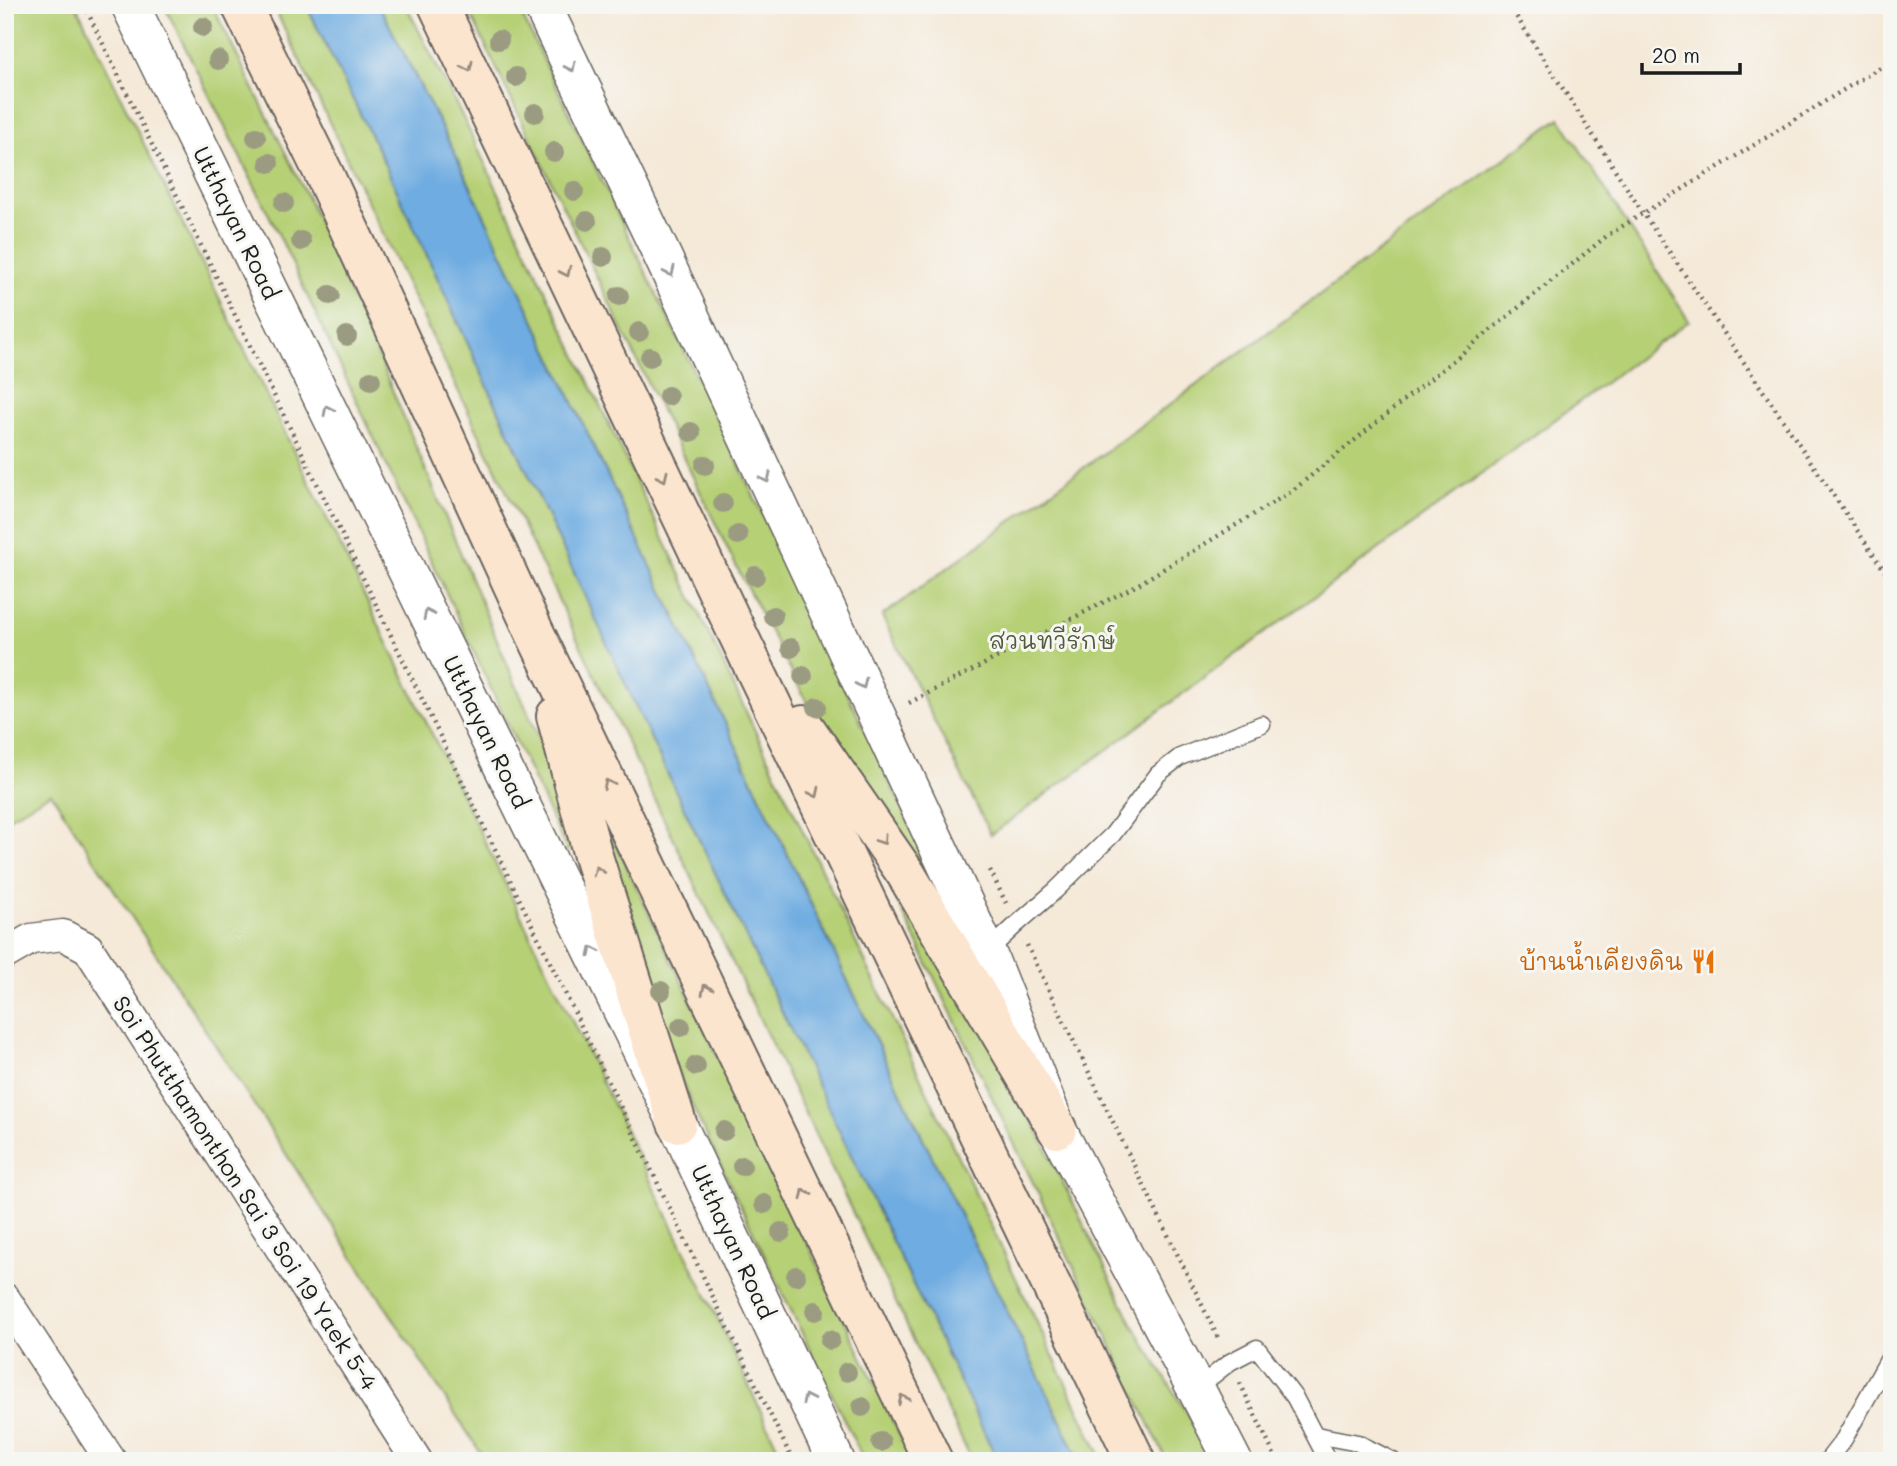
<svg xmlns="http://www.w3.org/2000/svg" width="1897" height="1466" font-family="Mali,'Playpen Sans Thai',sans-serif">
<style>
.green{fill:#b6d076;stroke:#697649;stroke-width:2}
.water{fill:#6eace1;stroke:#45647e;stroke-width:2}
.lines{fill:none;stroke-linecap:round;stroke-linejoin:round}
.service-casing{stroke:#68645e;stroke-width:19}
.minor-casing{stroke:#68645e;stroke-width:33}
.tertiary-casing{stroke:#68645e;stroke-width:40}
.secondary-casing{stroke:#68645e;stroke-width:42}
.path{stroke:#68645e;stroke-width:4.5;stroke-dasharray:2 5;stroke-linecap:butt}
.service{stroke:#fff;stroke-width:16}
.minor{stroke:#fff;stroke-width:30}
.tertiary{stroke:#fff;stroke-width:37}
.secondary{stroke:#fce5cf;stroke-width:38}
.tree{fill:#9b9b82}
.oneway{stroke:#978b7e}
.oneway2{stroke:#999}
.labels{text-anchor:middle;stroke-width:6;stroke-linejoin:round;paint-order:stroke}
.street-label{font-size:23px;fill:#1c1c1c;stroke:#f6f6f2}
.park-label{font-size:23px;fill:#525b3c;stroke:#f6f6f2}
.food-label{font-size:23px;fill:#c56008;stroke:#f6f6f2;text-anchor:end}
</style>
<rect width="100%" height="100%" fill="#f6f6f2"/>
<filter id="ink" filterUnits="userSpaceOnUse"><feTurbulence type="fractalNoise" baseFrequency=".0143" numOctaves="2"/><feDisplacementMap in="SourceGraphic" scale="14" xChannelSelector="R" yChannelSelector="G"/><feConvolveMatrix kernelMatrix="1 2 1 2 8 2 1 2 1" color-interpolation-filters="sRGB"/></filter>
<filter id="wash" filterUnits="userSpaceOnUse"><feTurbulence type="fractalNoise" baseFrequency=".00686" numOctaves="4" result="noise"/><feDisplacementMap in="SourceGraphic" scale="28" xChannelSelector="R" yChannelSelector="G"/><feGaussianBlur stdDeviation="1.57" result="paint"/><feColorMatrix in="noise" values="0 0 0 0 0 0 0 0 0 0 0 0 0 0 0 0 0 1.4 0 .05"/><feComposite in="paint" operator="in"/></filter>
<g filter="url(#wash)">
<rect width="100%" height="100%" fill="#f5e9d8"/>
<g class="green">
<polygon points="5,5 76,5 714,1311 784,1461 486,1461 51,793 5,820"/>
<polygon points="164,5 212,5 306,194 373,344 515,683 547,755 575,851 567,851 277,231"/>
<polygon points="273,5 306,5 379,152 658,754 998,1461 972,1461"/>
<polygon points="379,5 406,5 466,124 1103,1461 1080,1461 897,1085 456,156"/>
<polygon points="466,5 517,5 740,467 919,845 922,857 920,864 826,739 733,560"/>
<polygon points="1560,118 1689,321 991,835 882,616"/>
<polygon points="611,834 912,1461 864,1461 696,1114 651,1009 600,839"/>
<polygon points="900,884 994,1042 1132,1323 1216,1461 1167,1461 891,888"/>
</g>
<polygon class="water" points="306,5 379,5 456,156 897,1085 1080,1461 998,1461 658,754 379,152"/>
</g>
<g filter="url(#ink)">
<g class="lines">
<defs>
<g id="service">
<polyline points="987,952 1017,924 1056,890 1113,834 1158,774 1180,757 1262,724"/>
<polyline points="1196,1389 1230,1362 1257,1348 1295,1398 1328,1461"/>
<polyline points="1316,1435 1358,1443 1393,1461"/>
<polyline points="1827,1461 1844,1439 1892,1353"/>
</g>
<g id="minor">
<polyline points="5,954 31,939 63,935 88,948 417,1461"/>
<polyline points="5,1299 111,1461"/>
</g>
<g id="tertiary">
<polyline points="130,5 677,1123 836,1461"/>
<polyline points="542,5 660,251 987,952 1057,1129 1196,1389 1233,1461"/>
</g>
<g id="secondary">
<polyline points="241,5 324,174 533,629 933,1461"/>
<polyline points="438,5 732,622 1136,1461"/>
<polyline points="556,716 593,856 677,1123"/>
<polyline points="803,725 906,874 1057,1129"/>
</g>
</defs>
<use href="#service" class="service-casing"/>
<use href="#minor" class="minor-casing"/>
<use href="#tertiary" class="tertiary-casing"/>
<use href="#secondary" class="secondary-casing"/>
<g class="path">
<polyline points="84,5 793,1461"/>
<polyline points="1509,5 1643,213 1892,582"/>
<polyline points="909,703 1137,585 1292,491 1608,235 1892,60"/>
<polyline points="990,870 1006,903"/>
<polyline points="1027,945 1219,1340"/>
<polyline points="1240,1383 1277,1461"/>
</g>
<use href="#service" class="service"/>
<use href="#minor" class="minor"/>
<use href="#tertiary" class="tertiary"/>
<use href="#secondary" class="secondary"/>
</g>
<g class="tree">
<circle cx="203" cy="27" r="10"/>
<circle cx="499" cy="40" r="10"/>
<circle cx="218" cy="60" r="10"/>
<circle cx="516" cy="77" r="10"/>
<circle cx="535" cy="113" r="10"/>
<circle cx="256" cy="137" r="10"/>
<circle cx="554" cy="152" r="10"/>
<circle cx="269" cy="163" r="10"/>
<circle cx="574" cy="191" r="10"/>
<circle cx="284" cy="203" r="10"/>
<circle cx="587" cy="221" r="10"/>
<circle cx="301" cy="241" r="10"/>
<circle cx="603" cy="257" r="10"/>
<circle cx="330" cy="295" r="10"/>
<circle cx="619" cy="296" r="10"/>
<circle cx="639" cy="332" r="10"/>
<circle cx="347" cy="336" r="10"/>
<circle cx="650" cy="357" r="10"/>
<circle cx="371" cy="380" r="10"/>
<circle cx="668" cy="396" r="10"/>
<circle cx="691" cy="432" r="10"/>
<circle cx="705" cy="465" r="10"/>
<circle cx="723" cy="503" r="10"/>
<circle cx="738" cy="535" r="10"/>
<circle cx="755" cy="576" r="10"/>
<circle cx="773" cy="616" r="10"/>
<circle cx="791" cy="648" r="10"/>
<circle cx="803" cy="676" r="10"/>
<circle cx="817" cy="707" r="10"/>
<circle cx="661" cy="991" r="10"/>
<circle cx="681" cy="1027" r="10"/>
<circle cx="696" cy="1066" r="10"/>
<circle cx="724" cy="1131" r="10"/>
<circle cx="742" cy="1166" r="10"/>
<circle cx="764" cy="1204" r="10"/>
<circle cx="781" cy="1232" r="10"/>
<circle cx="796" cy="1276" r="10"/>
<circle cx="815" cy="1311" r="10"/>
<circle cx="830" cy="1340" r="10"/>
<circle cx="847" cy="1372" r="10"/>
<circle cx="862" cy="1407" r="10"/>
<circle cx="881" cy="1442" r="10"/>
</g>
<defs><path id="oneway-chevron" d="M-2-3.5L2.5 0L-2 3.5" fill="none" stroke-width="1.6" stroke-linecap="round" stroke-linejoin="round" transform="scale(1.75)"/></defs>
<g class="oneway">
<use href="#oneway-chevron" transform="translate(468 67) rotate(65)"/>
<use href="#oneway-chevron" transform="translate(566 272) rotate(65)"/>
<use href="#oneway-chevron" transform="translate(663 477) rotate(65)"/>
<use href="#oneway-chevron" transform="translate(608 784) rotate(-116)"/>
<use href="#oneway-chevron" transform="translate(815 793) rotate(64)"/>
<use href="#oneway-chevron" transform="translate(882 840) rotate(56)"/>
<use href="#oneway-chevron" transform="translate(598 871) rotate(-107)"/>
<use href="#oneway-chevron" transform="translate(706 989) rotate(-116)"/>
<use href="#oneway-chevron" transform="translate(805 1194) rotate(-116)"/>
<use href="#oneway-chevron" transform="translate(903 1399) rotate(-116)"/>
</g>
<g class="oneway2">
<use href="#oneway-chevron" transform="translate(571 67) rotate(64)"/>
<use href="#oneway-chevron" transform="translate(670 272) rotate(65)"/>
<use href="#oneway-chevron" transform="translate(328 410) rotate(-116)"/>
<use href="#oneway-chevron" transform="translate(766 478) rotate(65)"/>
<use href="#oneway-chevron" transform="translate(428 614) rotate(-116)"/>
<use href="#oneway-chevron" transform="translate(862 684) rotate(65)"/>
<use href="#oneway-chevron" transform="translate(593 951) rotate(-116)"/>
<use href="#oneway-chevron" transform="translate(807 1399) rotate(-115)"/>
</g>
</g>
<defs>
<symbol id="restaurant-bare" viewBox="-9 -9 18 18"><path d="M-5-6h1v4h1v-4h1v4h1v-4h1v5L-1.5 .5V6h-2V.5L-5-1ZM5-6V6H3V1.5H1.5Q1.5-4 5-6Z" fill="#e8710a" stroke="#f6f6f2" stroke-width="2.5" paint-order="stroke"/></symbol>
</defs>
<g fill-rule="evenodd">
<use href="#restaurant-bare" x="1686" y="944" width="35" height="35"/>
</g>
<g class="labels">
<g class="street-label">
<text transform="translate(236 223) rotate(64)" y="8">Utthayan Road</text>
<text transform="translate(486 732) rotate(64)" y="8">Utthayan Road</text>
<text transform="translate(245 1193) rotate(57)" y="8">Soi Phutthamonthon Sai 3 Soi 19 Yaek 5-4</text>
<text transform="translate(733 1242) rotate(65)" y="8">Utthayan Road</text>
</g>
<g class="park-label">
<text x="1052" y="649">สวนทวีรักษ์</text>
</g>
<g class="food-label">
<text x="1683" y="970">บ้านน้ำเคียงดิน</text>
</g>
</g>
<rect width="1897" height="1466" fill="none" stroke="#f6f6f2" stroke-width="28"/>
<path d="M1642 63v10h98v-10" fill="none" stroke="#1c1c1c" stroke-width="3.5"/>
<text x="1652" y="63" font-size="21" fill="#1c1c1c" stroke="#f6f6f2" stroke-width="5" paint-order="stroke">20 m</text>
</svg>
